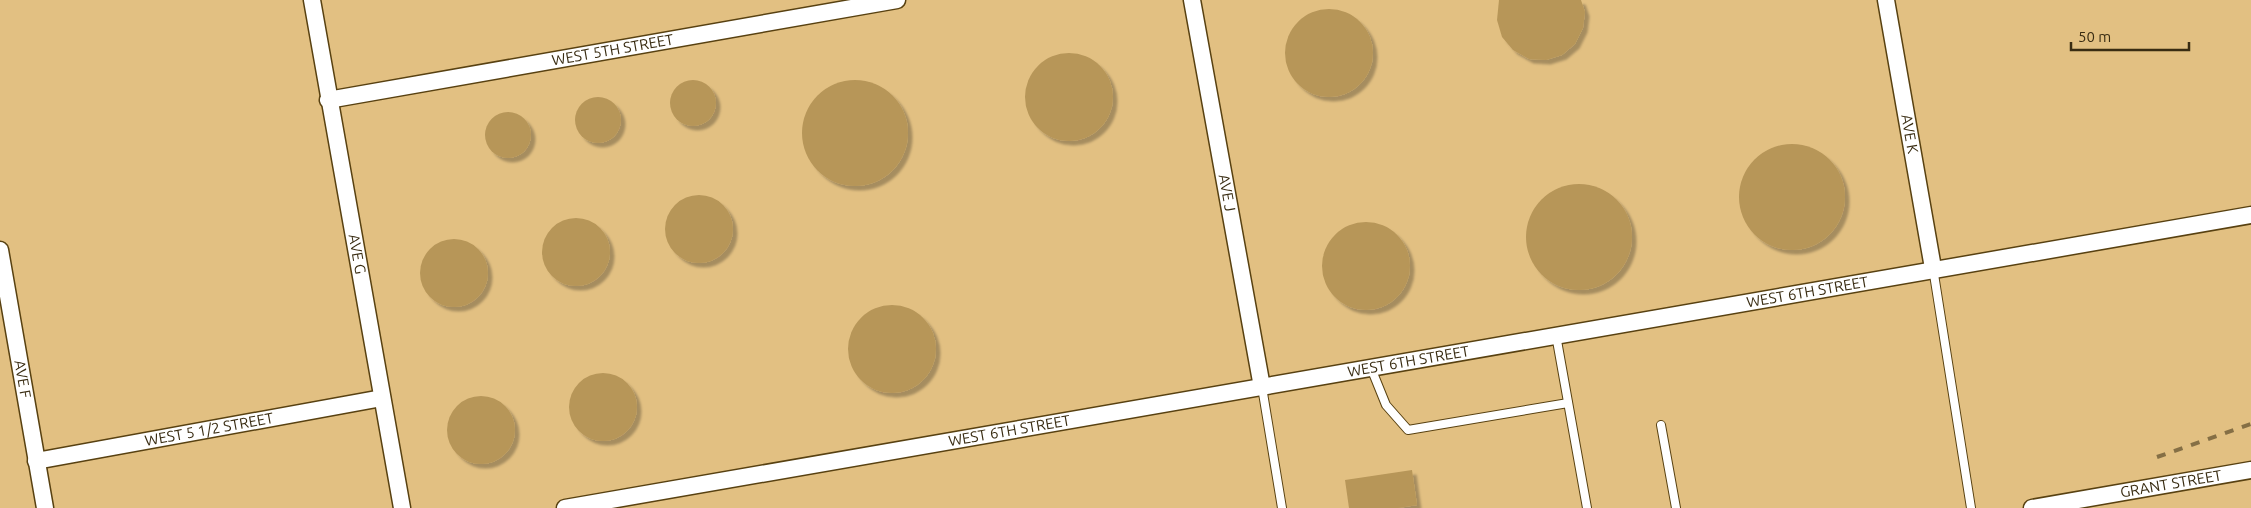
<svg xmlns="http://www.w3.org/2000/svg" width="2251" height="508" font-family="Ubuntu,sans-serif">
<style>
.building{fill:#b79659;filter:url(#shadow)}
.lines{fill:none;stroke-linecap:round;stroke-linejoin:round}
.lane-casing{stroke:#584111;stroke-width:10}
.street-casing{stroke:#584111;stroke-width:19}
.lane{stroke:#fff;stroke-width:8}
.street{stroke:#fff;stroke-width:16}
.rail{stroke:#856f45;stroke-width:4;stroke-dasharray:9 9;stroke-linecap:butt}
.labels{text-anchor:middle;stroke-width:4.5;stroke-linejoin:round;paint-order:stroke}
.street-label{font-size:15px;fill:#392c12;stroke:#e2c082}
</style>
<defs>
<filter id="shadow"><feDropShadow dx="4.5" dy="4.5" stdDeviation="1" flood-color="#0004"/></filter>
</defs>
<rect width="100%" height="100%" fill="#e2c082"/>
<g class="building">
<polygon points="1499,0 1581,0 1585,12 1583,28 1575,44 1562,55 1546,60 1529,59 1513,50 1502,37 1497,20"/>
<circle cx="1329" cy="53" r="44"/>
<circle cx="1069" cy="97" r="44"/>
<circle cx="855" cy="133" r="53"/>
<circle cx="693" cy="103" r="23"/>
<circle cx="598" cy="120" r="23"/>
<circle cx="508" cy="135" r="23"/>
<circle cx="1792" cy="197" r="53"/>
<circle cx="1579" cy="237" r="53"/>
<circle cx="699" cy="229" r="34"/>
<circle cx="576" cy="252" r="34"/>
<circle cx="1366" cy="266" r="44"/>
<circle cx="454" cy="273" r="34"/>
<circle cx="892" cy="349" r="44"/>
<circle cx="603" cy="407" r="34"/>
<circle cx="481" cy="430" r="34"/>
<polygon points="1412,470 1417,505 1398,508 1349,508 1345,480"/>
</g>
<g class="lines">
<defs>
<g id="lane">
<polyline points="1933,268 1971,508"/>
<polyline points="1556,335 1587,508"/>
<polyline points="1371,368 1386,405 1408,430 1568,403"/>
<polyline points="1262,387 1282,508"/>
<polyline points="1661,425 1676,508"/>
</g>
<g id="street">
<path id="s1" d="M 312,0 L 402,508"/>
<path id="s2" d="M 1192,0 L 1262,387"/>
<path id="s3" d="M 1886,0 L 1933,268"/>
<path id="s4" d="M 328,100 L 897,0"/>
<path id="s5" d="M 0,250 L 45,508"/>
<path id="s6" d="M 36,461 L 382,398"/>
<path id="s7" d="M 565,508 L 2251,215"/>
<path id="s8" d="M 2032,508 L 2251,470"/>
</g>
</defs>
<use href="#lane" class="lane-casing"/>
<use href="#street" class="street-casing"/>
<use href="#lane" class="lane"/>
<use href="#street" class="street"/>
<polyline class="rail" points="2157,457 2251,424"/>
</g>
<g class="labels">
<g class="street-label">
<text dy="5" stroke="none"><textPath href="#s4" startOffset="289">WEST 5TH STREET</textPath></text>
<text dy="5" stroke="none"><textPath href="#s3" startOffset="136">AVE K</textPath></text>
<text dy="5" stroke="none"><textPath href="#s2" startOffset="196">AVE J</textPath></text>
<text dy="5" stroke="none"><textPath href="#s1" startOffset="258">AVE G</textPath></text>
<text dy="5" stroke="none"><textPath href="#s7" startOffset="1261">WEST 6TH STREET</textPath></text>
<text dy="5" stroke="none"><textPath href="#s7" startOffset="856">WEST 6TH STREET</textPath></text>
<text dy="5" stroke="none"><textPath href="#s5" startOffset="131">AVE F</textPath></text>
<text dy="5" stroke="none"><textPath href="#s6" startOffset="176">WEST 5 1/2 STREET</textPath></text>
<text dy="5" stroke="none"><textPath href="#s7" startOffset="451">WEST 6TH STREET</textPath></text>
<text dy="5" stroke="none"><textPath href="#s8" startOffset="141">GRANT STREET</textPath></text>
</g>
</g>
<path d="M2071 42v8h118v-8" fill="none" stroke="#392c12" stroke-width="2.5"/>
<text x="2078" y="42" font-size="15" fill="#392c12" stroke="#e2c082" stroke-width="4" paint-order="stroke">50 m</text>
</svg>
